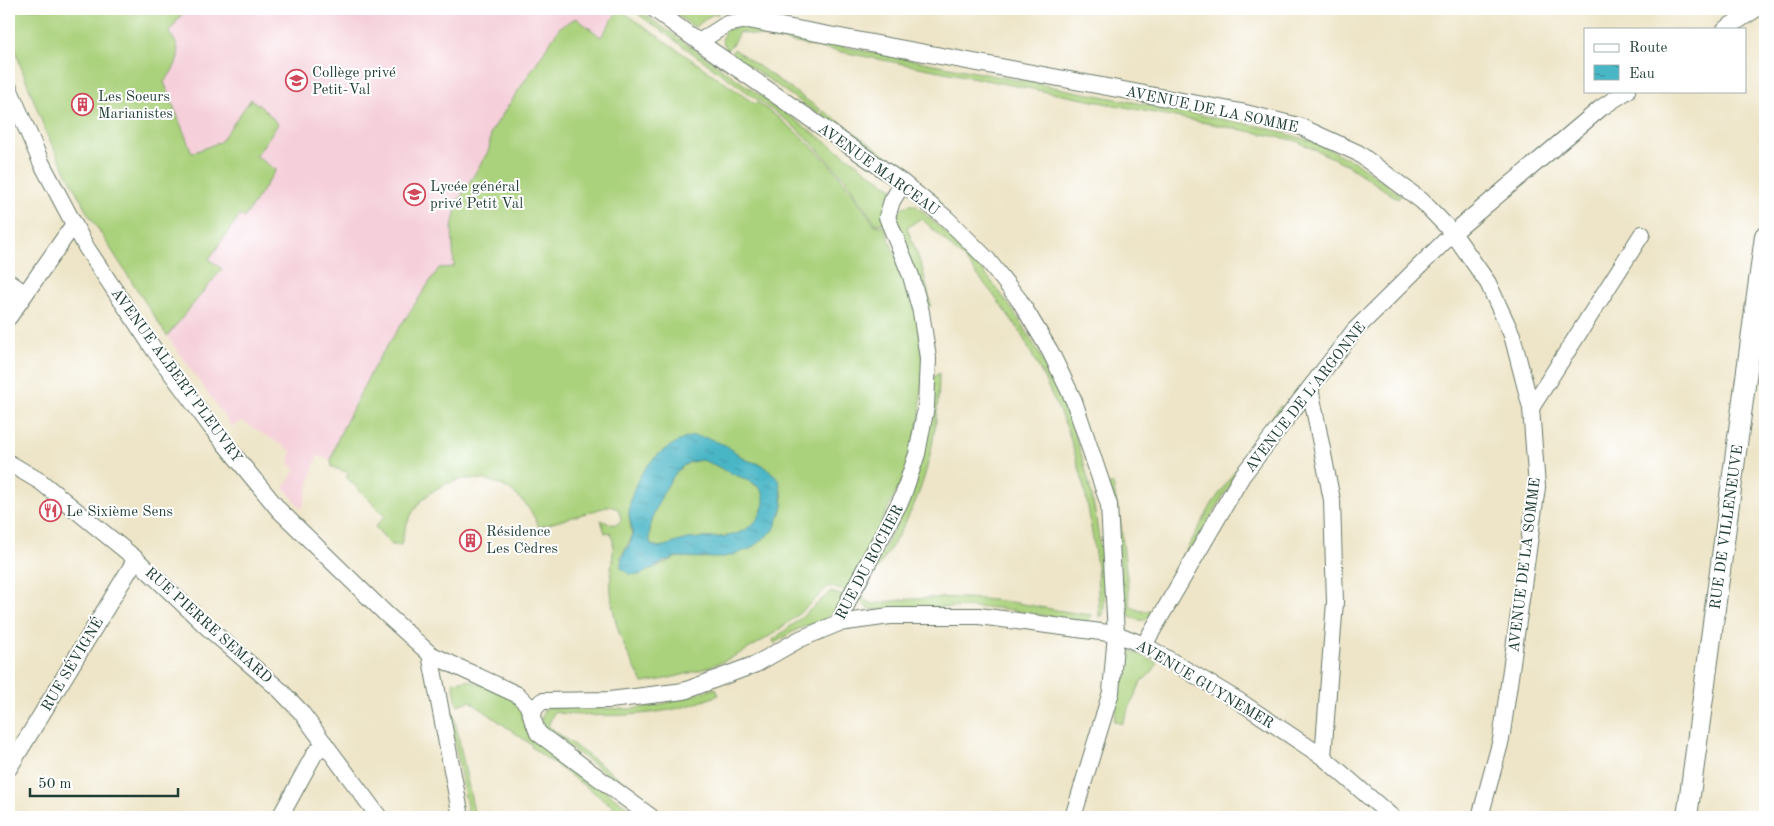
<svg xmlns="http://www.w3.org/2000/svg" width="1774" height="826" font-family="'Old Standard TT',serif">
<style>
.built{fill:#f5cfd9}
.grass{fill:#aad17c;stroke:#648758;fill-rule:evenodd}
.water{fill:url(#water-ripples);stroke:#347a7d;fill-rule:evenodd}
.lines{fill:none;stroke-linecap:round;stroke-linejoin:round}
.minor-casing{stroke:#677868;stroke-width:18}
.tertiary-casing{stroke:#677868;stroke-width:22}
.minor{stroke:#fff;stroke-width:16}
.tertiary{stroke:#fff;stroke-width:20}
.labels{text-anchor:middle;stroke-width:4;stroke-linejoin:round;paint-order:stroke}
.poi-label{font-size:15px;fill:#1f3d34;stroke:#fff;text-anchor:start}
.street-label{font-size:15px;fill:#1f3d34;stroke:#fff}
</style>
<defs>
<pattern id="water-ripples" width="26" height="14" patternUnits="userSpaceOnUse" patternTransform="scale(1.25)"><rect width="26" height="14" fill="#49b6c6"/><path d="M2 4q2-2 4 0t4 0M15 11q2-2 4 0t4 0" fill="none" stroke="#3c95a2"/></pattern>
</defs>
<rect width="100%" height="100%" fill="#fff"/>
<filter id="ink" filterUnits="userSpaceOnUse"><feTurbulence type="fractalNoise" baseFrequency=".02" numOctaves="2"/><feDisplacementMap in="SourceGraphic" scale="10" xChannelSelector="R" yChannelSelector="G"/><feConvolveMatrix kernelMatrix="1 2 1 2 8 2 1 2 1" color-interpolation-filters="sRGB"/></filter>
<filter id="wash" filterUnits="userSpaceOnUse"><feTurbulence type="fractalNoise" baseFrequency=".0096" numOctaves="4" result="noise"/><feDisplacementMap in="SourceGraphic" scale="20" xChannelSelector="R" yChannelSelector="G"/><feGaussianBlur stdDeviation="1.12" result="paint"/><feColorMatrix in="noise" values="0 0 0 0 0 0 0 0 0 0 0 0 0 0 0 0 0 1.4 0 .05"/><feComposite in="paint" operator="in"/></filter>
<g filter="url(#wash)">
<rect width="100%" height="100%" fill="#eee5c8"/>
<polygon class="built" points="185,9 619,9 601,37 576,18 491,132 489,150 457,203 452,253 454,267 369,376 338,438 331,460 317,456 302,509 284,488 296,469 289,463 291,451 242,421 232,427 167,336 221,270 209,259 240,215 244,217 275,170 255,156 251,100 220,142 192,153 164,82 166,79 168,33"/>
<g class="grass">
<path d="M 9,9 L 185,9 L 169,33 C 185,51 178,65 164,82 L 192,153 L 220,142 L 251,99 L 265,110 L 278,124 L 256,156 L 276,170 L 244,218 L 240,215 L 209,259 L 222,269 L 167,336 L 87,212 L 47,135 L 20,64 L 9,29 Z"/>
<path d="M 619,9 L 755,104 L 757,102 C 787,123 814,146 838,174 C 851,189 862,207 874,224 L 879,226 L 884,225 L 918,317 L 923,366 L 920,415 L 907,470 L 847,592 L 829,586 C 773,642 722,671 643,683 C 630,659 617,635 613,608 C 611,596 610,585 611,573 C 611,560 617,545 610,532 L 605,533 L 601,520 C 614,527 626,527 618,509 L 610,506 L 539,527 C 509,454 413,467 401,545 L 392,545 L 375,527 L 385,516 L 346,477 L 349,473 L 332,467 L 331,460 L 338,438 L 369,376 L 379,358 L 439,268 L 454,267 L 452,228 L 457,203 L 489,150 L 491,132 L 560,27 L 576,18 L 601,37 ZM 708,438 L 738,454 L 746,460 L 763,465 L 782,492 L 783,506 L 781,514 L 703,558 L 677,557 L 652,569 L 620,558 L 632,537 L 629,515 Z"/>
<polygon points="631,9 637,9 893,189 883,223 877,224 875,223 845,179 810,141 789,122"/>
<polygon points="671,9 719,9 719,14 711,15 695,27 670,11"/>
<polygon points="739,27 1263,127 1311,141 1357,163 1401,195 1398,199 1346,164 1294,140 739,32 732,45 727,50 722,40 725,30"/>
<polygon points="734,49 821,110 818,114 731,53"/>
<polygon points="824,111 893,160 890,165 820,115"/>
<path d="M 910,205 L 915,205 C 936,224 957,242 976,263 C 1041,337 1085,434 1098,532 C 1102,560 1107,588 1103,615 L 1099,617 L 1097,567 L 1088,507 L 1081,474 L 1067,428 L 1042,374 L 1019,330 L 992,293 L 965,260 L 921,218 L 907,228 L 923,270 L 931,306 L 924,308 L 893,221 L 901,208 Z"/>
<path d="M 939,373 C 939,415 931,468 913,507 C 899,537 880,565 862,592 C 864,600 866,602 873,604 C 912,597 953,596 993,600 C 1026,603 1059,612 1092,615 L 1087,623 L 999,608 L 931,607 L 874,610 C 865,608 862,604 858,596 L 892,533 L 932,378 Z"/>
<path d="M 1280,406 L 1283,407 L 1223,496 L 1153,617 C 1144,621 1139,622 1130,616 L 1123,602 L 1117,531 L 1108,484 L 1113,484 L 1121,526 L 1130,605 C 1137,611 1144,613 1153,610 L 1212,504 Z"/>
<path d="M 701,460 C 715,463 760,482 764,495 C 766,500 764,506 762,510 C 759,519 753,526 745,530 C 727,540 707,536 688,540 C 675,542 663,550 651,545 C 643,526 667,478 683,466 C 688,462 695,461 701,460 Z"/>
<path d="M 830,592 L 845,596 C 834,619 820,621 798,629 C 790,633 782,639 774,643 L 773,640 L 801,618 Z"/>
<polygon points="1129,650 1158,663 1152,672 1141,682 1122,724 1114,721 1119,695 1124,653"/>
<path d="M 468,680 C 480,685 516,695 522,707 C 528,719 523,729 533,740 L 642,817 L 628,817 L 531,747 L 532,745 L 470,701 L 457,705 L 453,682 Z"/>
<path d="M 716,688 L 719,695 C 703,701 687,707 670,710 C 639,716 585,718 554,712 L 548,726 L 639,793 L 637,796 L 546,730 C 540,723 541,719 544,710 L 550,707 L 631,709 L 659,705 Z"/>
<polygon points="453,711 475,817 469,817 449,712"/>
</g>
<path class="water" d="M 692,436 L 708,438 L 727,446 L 746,460 L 763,465 L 779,479 L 783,506 L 774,530 L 750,549 L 733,555 L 719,558 L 677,557 L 665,561 L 640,575 L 629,574 L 621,568 C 620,551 631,548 632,536 C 633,528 629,520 629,513 C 631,475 658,447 692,436 ZM 701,460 C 710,462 718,467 726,471 C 744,480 772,483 762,510 C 759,519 753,525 745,530 C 727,540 707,537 688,539 C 675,541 663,550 651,545 C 643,526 668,478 683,466 C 688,462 695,461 701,460 Z"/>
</g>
<g filter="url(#ink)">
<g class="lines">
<defs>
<g id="minor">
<polyline points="654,9 699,42 903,183 946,218 987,259 1020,301 1050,351 1074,401 1109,505 1116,634 1111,692 1073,817"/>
<polyline points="1725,29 1756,9"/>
<polyline points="699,42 727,24 748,20 1241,112 1299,126 1358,153 1422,201 1453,233 1488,283 1512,335 1531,408 1537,487 1501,740 1480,817"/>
<polyline points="9,88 41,162 86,247 155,351 211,427 279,510 386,614 430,654 461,817"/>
<polyline points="9,282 25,294"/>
<polyline points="9,317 74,224"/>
<polyline points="1310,388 1332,500 1335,602 1323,757"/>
<polyline points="1531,408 1642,234"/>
<polyline points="9,463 41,482 136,559 208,628 280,690 301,712 379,817"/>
<polyline points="839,623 850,597 902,498 917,454 926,407 928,358 921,312 911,276 887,217 892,201 903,183"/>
<polyline points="1144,645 1242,476 1354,331 1453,233 1601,108 1627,91"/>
<polyline points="430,654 518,695 527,704 538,733 651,817"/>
<polyline points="532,719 535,708 542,701 610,700 684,691 756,664 800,639 839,623 890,616 979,616 1116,634 1144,645 1239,701 1323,757 1392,817"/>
<polyline points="9,768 136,559"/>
<polyline points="280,817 315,753 325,744"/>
</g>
<polyline id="tertiary" points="1687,817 1765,236"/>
</defs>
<use href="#minor" class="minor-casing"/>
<use href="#tertiary" class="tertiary-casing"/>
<use href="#minor" class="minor"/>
<use href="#tertiary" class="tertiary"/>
</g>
</g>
<defs>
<symbol id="school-ring" viewBox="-11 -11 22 22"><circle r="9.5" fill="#fff" stroke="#d1495b" stroke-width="1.5"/><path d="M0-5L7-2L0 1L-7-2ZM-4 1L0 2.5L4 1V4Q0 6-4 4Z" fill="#d1495b"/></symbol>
<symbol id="building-ring" viewBox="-11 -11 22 22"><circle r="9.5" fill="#fff" stroke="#d1495b" stroke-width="1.5"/><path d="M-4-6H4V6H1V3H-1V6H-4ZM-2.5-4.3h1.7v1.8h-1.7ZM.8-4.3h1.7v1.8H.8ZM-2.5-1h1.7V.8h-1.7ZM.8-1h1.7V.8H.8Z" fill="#d1495b"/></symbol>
<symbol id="restaurant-ring" viewBox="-11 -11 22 22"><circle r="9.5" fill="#fff" stroke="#d1495b" stroke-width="1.5"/><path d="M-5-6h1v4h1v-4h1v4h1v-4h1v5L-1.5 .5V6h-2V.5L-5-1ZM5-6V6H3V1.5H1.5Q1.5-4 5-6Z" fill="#d1495b"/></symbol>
</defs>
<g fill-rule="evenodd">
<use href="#school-ring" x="284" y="68" width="25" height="25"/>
<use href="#building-ring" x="70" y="92" width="25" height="25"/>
<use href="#school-ring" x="402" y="182" width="25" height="25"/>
<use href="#restaurant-ring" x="38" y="498" width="25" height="25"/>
<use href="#building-ring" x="458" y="528" width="25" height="25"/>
</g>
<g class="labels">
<g class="poi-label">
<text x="312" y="77">Collège privé<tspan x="312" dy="17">Petit-Val</tspan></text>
<text x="98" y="101">Les Soeurs<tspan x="98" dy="17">Marianistes</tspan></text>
<text x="430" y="191">Lycée général<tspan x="430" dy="17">privé Petit Val</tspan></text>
<text x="66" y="516">Le Sixième Sens</text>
<text x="486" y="536">Résidence<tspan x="486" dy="17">Les Cèdres</tspan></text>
</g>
<g class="street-label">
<text transform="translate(1212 109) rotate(12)" y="5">AVENUE DE LA SOMME</text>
<text transform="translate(879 169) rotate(36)" y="5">AVENUE MARCEAU</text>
<text transform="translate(177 375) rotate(54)" y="5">AVENUE ALBERT PLEUVRY</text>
<text transform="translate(1305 397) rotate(-52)" y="5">AVENUE DE L'ARGONNE</text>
<text transform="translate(1726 527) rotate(-82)" y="5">RUE DE VILLENEUVE</text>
<text transform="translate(869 562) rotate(-62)" y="5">RUE DU ROCHER</text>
<text transform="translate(1524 565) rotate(-83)" y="5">AVENUE DE LA SOMME</text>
<text transform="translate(209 625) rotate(42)" y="5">RUE PIERRE SEMARD</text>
<text transform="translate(72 664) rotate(-59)" y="5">RUE SÉVIGNÉ</text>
<text transform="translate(1205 684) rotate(31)" y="5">AVENUE GUYNEMER</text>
</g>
</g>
<rect width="1774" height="826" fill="none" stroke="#fff" stroke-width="30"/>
<rect x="1584" y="28" width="162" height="65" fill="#ffffff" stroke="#a5b1ae"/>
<rect x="1594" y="44" width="25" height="8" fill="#ffffff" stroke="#a5b1ae"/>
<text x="1629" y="52" font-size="15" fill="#1f3d34">Route</text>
<rect x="1594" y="65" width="25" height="15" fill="url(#water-ripples)" stroke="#a5b1ae"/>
<text x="1629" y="78" font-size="15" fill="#1f3d34">Eau</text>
<path d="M30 788v8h148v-8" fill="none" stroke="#1f3d34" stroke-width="2.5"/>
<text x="38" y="788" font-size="15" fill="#1f3d34" stroke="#ffffff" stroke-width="4" paint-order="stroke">50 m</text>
</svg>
